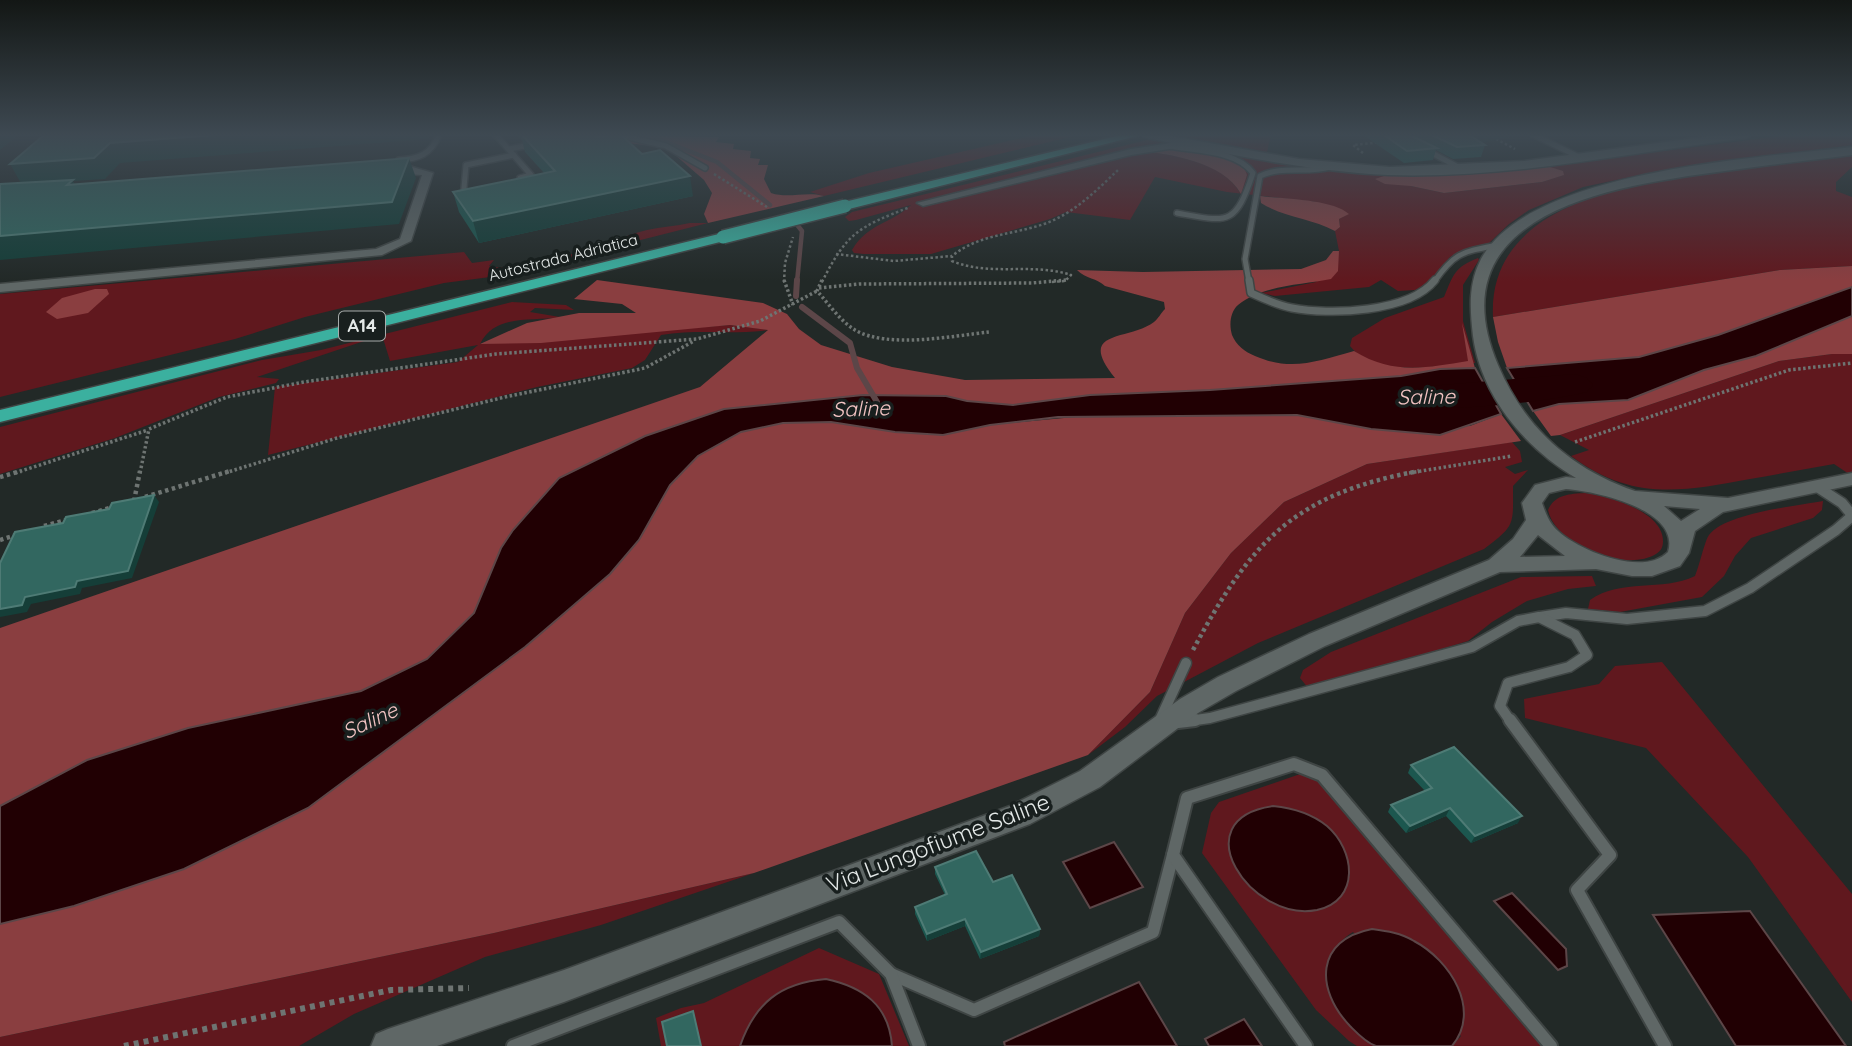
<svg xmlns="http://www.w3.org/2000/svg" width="1852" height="1046" font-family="Quicksand,sans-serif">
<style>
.green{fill:#60181e;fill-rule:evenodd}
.forest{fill:#8a3e40}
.water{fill:#210003;stroke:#5c4648;stroke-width:2}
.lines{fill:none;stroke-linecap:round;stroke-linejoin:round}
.stream-far1{stroke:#5c4648;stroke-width:4.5}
.stream{stroke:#5c4648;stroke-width:6}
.river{fill:#210003;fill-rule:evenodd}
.service-far3-casing{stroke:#3f4544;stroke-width:8}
.service-far2-casing{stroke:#3f4544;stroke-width:10}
.service-far1-casing{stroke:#3f4544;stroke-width:13}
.service-casing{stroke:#3f4544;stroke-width:16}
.minor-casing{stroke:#3f4544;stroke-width:3}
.tertiary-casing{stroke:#3f4544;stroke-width:3}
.secondary-casing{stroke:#3f4544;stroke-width:3}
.motorway-casing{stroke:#3f4544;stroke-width:3}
.path-far3{stroke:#6e7472;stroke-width:2.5;stroke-dasharray:2.5 2.5;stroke-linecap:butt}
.path-far2{stroke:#6e7472;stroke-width:3.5;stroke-dasharray:2.5 2.5;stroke-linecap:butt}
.path-far1{stroke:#6e7472;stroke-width:4.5;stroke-dasharray:3.5 3.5;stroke-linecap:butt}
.path{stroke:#6e7472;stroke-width:6;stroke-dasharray:5 5;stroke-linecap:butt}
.service-far3{stroke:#5f6766;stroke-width:5}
.service-far2{stroke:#5f6766;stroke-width:7}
.service-far1{stroke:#5f6766;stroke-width:10}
.service{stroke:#5f6766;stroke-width:12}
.minor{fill:#5f6766;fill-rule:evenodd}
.tertiary{fill:#5f6766;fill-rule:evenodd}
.secondary{fill:#5f6766;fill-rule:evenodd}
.motorway{fill:#3bb09f;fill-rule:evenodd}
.motorway-bridge-casing{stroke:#3f4544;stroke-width:16;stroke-linecap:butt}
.motorway-bridge{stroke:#3bb09f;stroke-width:13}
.wall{fill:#1c574f}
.shaded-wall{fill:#153e38}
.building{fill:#326760;stroke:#4e7b75;stroke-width:2}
.labels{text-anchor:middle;stroke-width:7;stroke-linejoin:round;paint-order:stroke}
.far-street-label{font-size:16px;fill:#e4e9e8;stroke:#181f1e}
.shield{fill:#181f1e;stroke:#a7acab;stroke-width:2}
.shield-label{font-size:18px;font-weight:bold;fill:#e4e9e8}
.water-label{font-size:21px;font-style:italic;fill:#f3c4c3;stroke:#181f1e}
.near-street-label{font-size:23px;fill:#e4e9e8;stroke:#181f1e}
</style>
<rect width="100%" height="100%" fill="#222927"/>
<g class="green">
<polygon points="1034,135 1078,135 824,196 810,192 869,173"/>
<polygon points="1172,135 1271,135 1267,152"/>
<path d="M 1788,135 L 1852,135 L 1852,145 L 1654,172 L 1583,187 L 1529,210 L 1509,224 L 1487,245 L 1450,257 L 1427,285 L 1415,290 L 1398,291 L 1381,280 L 1369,287 L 1275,296 L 1261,293 L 1316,282 L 1339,251 L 1335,231 L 1340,227 L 1339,219 L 1348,214 L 1316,202 L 1227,192 L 1155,177 L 1130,220 L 1066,212 L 1050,219 L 931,254 L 864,254 L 854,253 L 852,250 C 868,223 891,224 911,205 L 856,220 L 849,221 L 845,217 L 852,212 L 1151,139 L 1340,172 L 1386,175 L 1411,186 L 1444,193 L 1542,182 L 1563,175 L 1547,166 ZM 1156,145 L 1247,175 L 1240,193 C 1223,161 1171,155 1137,150 Z"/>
<path d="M 1852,155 L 1852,167 L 1836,182 L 1836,191 L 1852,197 L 1852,266 L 1780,270 L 1493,317 C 1487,198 1645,181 1730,171 C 1771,165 1811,160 1852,155 Z"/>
<path d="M 690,223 L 708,223 L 498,276 L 444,283 L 305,317 L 235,339 L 0,397 L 0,294 L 464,252 L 472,263 L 494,260 L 489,266 C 531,275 604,241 647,230 C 661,227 676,226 690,223 Z"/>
<path d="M 1478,258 L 1479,260 L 1463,285 L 1463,321 L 1475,363 C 1439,365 1376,379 1350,346 L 1352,338 L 1385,318 L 1444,297 C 1453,276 1454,267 1478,258 Z"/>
<path d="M 512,302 L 566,305 L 574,310 L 535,308 L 530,312 L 560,317 C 532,322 495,313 480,344 L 730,325 L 769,330 C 733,335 697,329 661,335 L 645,360 L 632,368 L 537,387 L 268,455 L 275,387 L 458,362 L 478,345 L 390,361 L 382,335 L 257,377 L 279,379 L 276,383 L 219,397 L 115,438 L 0,474 L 0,427 L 262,360 L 321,350 Z"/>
<path d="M 1832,354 L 1852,354 L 1852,476 L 1834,464 C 1806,469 1778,474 1750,479 C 1681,492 1631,501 1571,456 L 1589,450 L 1560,435 L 1779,361 Z"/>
<path d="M 1512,442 L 1520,451 L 1522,462 L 1505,467 L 1515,474 L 1528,470 L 1513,486 C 1513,525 1516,525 1484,549 L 1258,643 L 1186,681 L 1157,696 L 1125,727 L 1088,755 L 1150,692 L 1185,613 L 1231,553 L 1284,502 L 1367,464 Z"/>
<path d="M 1585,493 C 1608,496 1663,511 1663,541 C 1663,547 1661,551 1656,554 C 1625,573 1555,545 1548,510 C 1555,494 1570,494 1585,493 Z"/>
<path d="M 1823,501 L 1822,510 L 1813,518 L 1751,538 L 1735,556 L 1724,576 L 1702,597 L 1620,612 L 1588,609 L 1590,600 C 1621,578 1662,592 1695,576 C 1699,567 1705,540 1709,535 C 1726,513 1796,506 1823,501 Z"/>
<polygon points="1592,576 1596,586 1568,589 1527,601 1492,622 1468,641 1309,689 1300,678 1303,670 1331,652 1521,577"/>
<polygon points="1662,662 1852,894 1852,1002 1748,857 1646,748 1525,718 1524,699 1599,684 1615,666"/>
<path d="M 1306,772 L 1318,777 L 1545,1046 L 1452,1046 L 1461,1036 L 1353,932 C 1301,965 1336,1021 1376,1046 L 1357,1046 L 1349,1041 L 1316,1010 L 1202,853 L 1211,813 L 1219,802 ZM 1273,806 C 1312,810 1346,835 1350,876 L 1275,904 L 1256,893 L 1241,878 Z"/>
<polygon points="754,873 601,925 485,957 354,1014 299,1046 0,1046 0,1037 494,933"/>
<path d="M 819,948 L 879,974 L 909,1046 L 892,1046 L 891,1035 L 780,991 C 761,1007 749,1022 740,1046 L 661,1046 L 656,1018 L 681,1008 L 704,1003 Z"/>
</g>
<g class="forest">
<path d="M 608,135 L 719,137 L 716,142 L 734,144 L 733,149 L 751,151 L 750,158 L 760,159 L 758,165 L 768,165 L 764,179 L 771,193 C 789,199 805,191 824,196 L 708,223 L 704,214 L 712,193 L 704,180 L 667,148 L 628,143 Z"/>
<path d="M 1156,145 C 1185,150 1219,152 1244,167 L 1247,175 L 1241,194 C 1223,161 1169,154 1134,150 Z"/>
<polygon points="1547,166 1563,171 1564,175 1542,182 1444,193 1411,186 1385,184 1375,179 1387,175 1464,175"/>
<path d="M 1260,196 C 1283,199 1332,199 1349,214 L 1339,219 L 1340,227 L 1335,231 C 1311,218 1285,218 1261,203 Z"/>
<path d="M 1333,251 L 1339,251 L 1338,271 L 1331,279 C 1302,285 1262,285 1238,305 C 1230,312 1229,325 1232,335 C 1236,345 1245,352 1255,356 C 1292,372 1317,361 1354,351 C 1393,375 1425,368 1468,361 L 1462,323 L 1475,368 L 1440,369 L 1401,376 L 1210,390 L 1090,395 L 1013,405 L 967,401 L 946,396 L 863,395 L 724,409 L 645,436 L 559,478 L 513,530 L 501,548 L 474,613 L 427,659 L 361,691 L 188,728 L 87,760 L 0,806 L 0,628 L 700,387 L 768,330 L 730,325 L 541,343 L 480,344 L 527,323 L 579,313 L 636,313 L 622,304 L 574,299 L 597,280 L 763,303 L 787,314 L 799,329 L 821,345 L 892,367 L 965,380 L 1115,378 C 1075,329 1129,341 1154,322 C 1158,319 1161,313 1165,309 L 1164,302 L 1105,286 C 1097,278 1086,279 1077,270 L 1143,272 L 1301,269 L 1326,260 Z"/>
<polygon points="1852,266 1852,287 1718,335 1639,357 1507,368 1498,342 1493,317 1780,270"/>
<polygon points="95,289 107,289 109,294 88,313 57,319 46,312 62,298"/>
<polygon points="1852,316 1852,354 1832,354 1779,361 1560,435 1551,436 1533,411 1559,404 1628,400 1704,370 1756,356"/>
<polygon points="1501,414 1521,441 1367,464 1284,502 1231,553 1185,613 1150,692 1088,755 754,873 494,933 0,1037 0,924 74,906 308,808 525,647 610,574 639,540 670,485 698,456 741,432 783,423 831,422 895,432 943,435 990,425 1096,415 1297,415 1371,429 1470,426"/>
</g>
<g class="water">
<polygon points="1852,287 1852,316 1756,356 1704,370 1628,400 1559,404 1533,411 1507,368 1639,357 1718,335"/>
<polygon points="1475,368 1501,414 1440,435 1371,429 1297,415 1058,417 990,425 943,435 895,432 831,422 783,423 741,432 698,456 670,485 639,540 610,574 525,647 308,808 184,869 74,906 0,924 0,806 87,760 188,728 361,691 427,659 474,613 501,548 513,530 559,478 645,436 724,409 863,395 946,396 967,401 1013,405 1090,395 1210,390 1401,376 1440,369"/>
<path d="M 1273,806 C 1293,808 1311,813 1327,826 C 1355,850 1361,900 1317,910 C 1251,923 1181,819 1273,806 Z"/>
<polygon points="1114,842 1143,887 1090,908 1063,862"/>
<polygon points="1512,893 1566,949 1567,966 1558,970 1494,901"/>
<polygon points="1750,911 1846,1046 1736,1046 1653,915"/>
<path d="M 1372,929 C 1387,931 1401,933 1414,941 C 1450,960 1482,1010 1452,1046 C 1434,1046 1391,1046 1376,1046 C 1366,1043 1357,1033 1350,1026 C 1315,989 1315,940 1372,929 Z"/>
<path d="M 826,979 C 863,987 889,1005 892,1046 L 740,1046 C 755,1003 780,983 826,979 Z"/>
<polygon points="1139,982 1177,1046 1005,1046 1004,1042"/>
<polygon points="1244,1019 1262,1046 1209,1046 1205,1039"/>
</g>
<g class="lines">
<g class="stream-far1">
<polyline points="648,135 717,162 770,205"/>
<polyline points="797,282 802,231 798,226"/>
</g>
<g class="stream">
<polyline points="796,296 797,280"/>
<polyline points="802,307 850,343 857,368 877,402"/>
</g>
<path class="river" d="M 1575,374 L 1587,378 L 1593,385 L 1587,392 C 1552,401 1451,413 1417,405 L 1412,397 L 1417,389 L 1430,386 Z"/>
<defs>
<g id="service-far3">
<polyline points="496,135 531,175 520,178 526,186"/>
<polyline points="620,135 666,146 705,168"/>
<polyline points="1534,135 1577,156"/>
<path d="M 1169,146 C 1195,151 1236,150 1253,173 C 1235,227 1228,222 1177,213"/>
<polyline points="509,149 535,144"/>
<polyline points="1426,150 1462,169"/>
<path d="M 399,160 C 419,159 431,154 439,135"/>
<polyline points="463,199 466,165 514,155"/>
<path d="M 1249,282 L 1245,259 L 1260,176 C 1282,165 1307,174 1330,167"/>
<path d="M 1434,282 C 1455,252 1462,252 1498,245"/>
</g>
<path id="service-far2" d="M 1249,280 L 1251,293 C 1264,299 1277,305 1292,308 C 1329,315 1409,313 1435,280"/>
<g id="service-far1">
<polyline points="1816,486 1842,503 1852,515"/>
<polyline points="1540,617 1566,613 1627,619 1705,611 1750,588 1836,530 1852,516"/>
<polyline points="1159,722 1186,663"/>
<polyline points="1181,722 1210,718 1472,647 1518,621 1539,617 1575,635 1587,655 1569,667 1508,683 1500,706 1511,722"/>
</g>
<g id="service">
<polyline points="1510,720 1610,855 1577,890 1665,1046"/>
<polyline points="1178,722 1195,720"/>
<polyline points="891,974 974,1010 1153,932 1173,855"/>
<polyline points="513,1046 839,922 891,974 919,1046"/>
<polyline points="1306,1046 1173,855 1187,798 1294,764 1322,775 1551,1046"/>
</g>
<g id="minor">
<polygon points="1191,140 1196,143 1194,145 1131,155 923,206 917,203 1131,149"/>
<polygon points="409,166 433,173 411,241 382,255 0,292 0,284 376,249 400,239 422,175 391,173 386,170 391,167"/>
</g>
<path id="tertiary" d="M 1852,147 L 1852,155 C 1810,160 1767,165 1725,171 C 1619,185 1432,210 1498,365 C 1524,427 1571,469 1635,491 L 1728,498 L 1852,473 L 1852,485 L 1723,512 L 1695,531 L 1689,553 L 1680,566 L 1652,576 L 1632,576 L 1596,569 L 1500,572 L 1325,646 L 1236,691 L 1198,713 L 1100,787 L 1030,824 L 564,1002 L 437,1046 L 371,1046 L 376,1034 L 388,1029 L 564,970 L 1010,806 L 1080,771 L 1180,699 L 1218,677 L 1309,634 L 1489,560 L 1513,539 L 1526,520 L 1522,503 L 1535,485 L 1566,477 L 1576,478 C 1525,448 1481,396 1473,336 C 1470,309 1468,284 1481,259 C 1529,170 1760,158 1852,147 ZM 1566,489 C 1594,491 1681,509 1668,552 C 1643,577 1580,551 1558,531 C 1549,523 1546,514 1542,503 L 1549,493 ZM 1664,506 L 1700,509 L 1681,521 ZM 1538,535 L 1565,556 L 1520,557 Z"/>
<path id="secondary" d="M 1141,135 L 1165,135 L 1299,159 L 1390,167 L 1524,161 L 1718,135 L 1752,135 L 1746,138 C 1628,153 1508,179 1388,175 C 1307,171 1227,154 1147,138 Z"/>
<g id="motorway">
<polygon points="1121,135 1141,135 845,210 838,206 840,203"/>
<polygon points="723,233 730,237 728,240 0,422 0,410"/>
</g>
</defs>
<use href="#service-far3" class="service-far3-casing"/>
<use href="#service-far2" class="service-far2-casing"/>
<use href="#service-far1" class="service-far1-casing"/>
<use href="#service" class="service-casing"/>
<use href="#minor" class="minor-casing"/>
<use href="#tertiary" class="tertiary-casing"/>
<use href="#secondary" class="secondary-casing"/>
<use href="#motorway" class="motorway-casing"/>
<g class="path-far3">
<polyline points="1496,139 1515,149"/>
<polyline points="1363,153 1353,145 1381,142"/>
<polyline points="714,174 767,207"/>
<polyline points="836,254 894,261 952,256"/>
<polyline points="784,282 785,263 793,237"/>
<path d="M 822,282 C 847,232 859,227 910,207"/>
<path d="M 1052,282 L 1065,281 L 1071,275 C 1032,262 991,277 952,261 L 952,256 C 979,234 1012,235 1044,224 C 1073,214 1096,191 1118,170"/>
</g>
<g class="path-far2">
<polyline points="784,280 793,305"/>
<path d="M 822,280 L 817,291 C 829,304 840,321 855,330 C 888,349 952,336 989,332"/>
<polyline points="819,288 860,284 1032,283 1066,280"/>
<polyline points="1575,442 1789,370 1852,363"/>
<polyline points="15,473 148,430"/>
<polyline points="140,473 149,429 227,397 304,382 496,354 697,339 760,321 817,291"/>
<polyline points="225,473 337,438 505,397 645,368 694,341"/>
<polyline points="1409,473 1512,456"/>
</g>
<g class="path-far1">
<polyline points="0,477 21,471"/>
<polyline points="145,497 230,471"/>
<polyline points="134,501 140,471"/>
<polyline points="92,513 113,507"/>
<polyline points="44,526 70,519"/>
<polyline points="0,540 16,535"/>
<path d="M 1193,650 C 1251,541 1294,494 1419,471"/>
</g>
<polyline class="path" points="124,1046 391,990 469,988"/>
<use href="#service-far3" class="service-far3"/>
<use href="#service-far2" class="service-far2"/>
<use href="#service-far1" class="service-far1"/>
<use href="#service" class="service"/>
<use href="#minor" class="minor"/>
<use href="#tertiary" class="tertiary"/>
<use href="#secondary" class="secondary"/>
<use href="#motorway" class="motorway"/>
<defs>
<polyline id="motorway-bridge" points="723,237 845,206"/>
</defs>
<use href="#motorway-bridge" class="motorway-bridge-casing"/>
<use href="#motorway-bridge" class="motorway-bridge"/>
</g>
<g class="wall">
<polygon points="517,135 596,135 598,137 642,154 693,196 479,243 459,212 453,192 544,173 525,152 522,140"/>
<polygon points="1363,135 1520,135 1481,142 1485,145 1481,157 1453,159 1436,150 1433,160 1404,163"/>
<polygon points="1411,765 1518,823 1471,843 1446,816 1406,833 1388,812 1391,805 1425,791 1408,773"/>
<polygon points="935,867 993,882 1040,929 1039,936 980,959 965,926 927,941 915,914 915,907 945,895 935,874"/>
</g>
<g class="shaded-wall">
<polygon points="0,135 18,135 0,150"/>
<polygon points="214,135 429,135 428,139 120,163 105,179 73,181 84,201 22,185 10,164 110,143"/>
<polygon points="1467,135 1520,135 1463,146"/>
<polygon points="409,158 416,178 399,224 0,260 0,236"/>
<polygon points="690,176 693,196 479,243 473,221"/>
<polygon points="154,495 159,502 132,578 82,588 80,594 31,604 27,612 0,617 0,609 25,597 77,581"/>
<polygon points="1450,808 1446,816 1406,833 1410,826"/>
<polygon points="1522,816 1518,823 1471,843 1475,836"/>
<polygon points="965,919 965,926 927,941 927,934"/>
<polygon points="1040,929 1039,936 980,959 981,952"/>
</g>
<g class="building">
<polygon points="44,135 214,135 110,143 94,158 10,164"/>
<polygon points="522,135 596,135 598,137 609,135 621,135 642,154 660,150 690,176 473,221 453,192 555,171"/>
<polygon points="1384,135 1410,135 1437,148 1407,151"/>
<polygon points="1432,135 1469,135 1485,145 1457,147"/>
<polygon points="409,158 392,202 0,236 0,184 73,180 67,185"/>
<polygon points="154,495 128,571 77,581 75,587 25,597 22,605 0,609 0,563 15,532 63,523 66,517 109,509 112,503"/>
<polygon points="1454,747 1522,816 1475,836 1450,808 1410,826 1391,805 1432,788 1411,765"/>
<polygon points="976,851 993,882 1012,875 1040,929 981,952 965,919 927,934 915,907 947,894 935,867"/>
<polygon points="693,1011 701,1046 667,1046 662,1022"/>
</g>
<linearGradient id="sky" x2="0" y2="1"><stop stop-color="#131715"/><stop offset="0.48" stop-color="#3e4952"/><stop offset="1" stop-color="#3e4952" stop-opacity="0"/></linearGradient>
<rect width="1852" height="281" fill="url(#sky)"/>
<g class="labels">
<g class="far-street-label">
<text transform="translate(563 257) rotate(-14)" y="6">Autostrada Adriatica</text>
</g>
<rect class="shield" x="339" y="311.5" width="46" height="29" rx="5"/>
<g class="shield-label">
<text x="362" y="332">A14</text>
</g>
<g class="water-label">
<text transform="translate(1426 397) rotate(-1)" y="7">Saline</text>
<text transform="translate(861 409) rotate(-2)" y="7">Saline</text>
<text transform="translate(370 721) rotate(-25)" y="7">Saline</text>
</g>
<g class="near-street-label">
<text transform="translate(938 843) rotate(-21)" y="8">Via Lungofiume Saline</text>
</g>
</g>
</svg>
